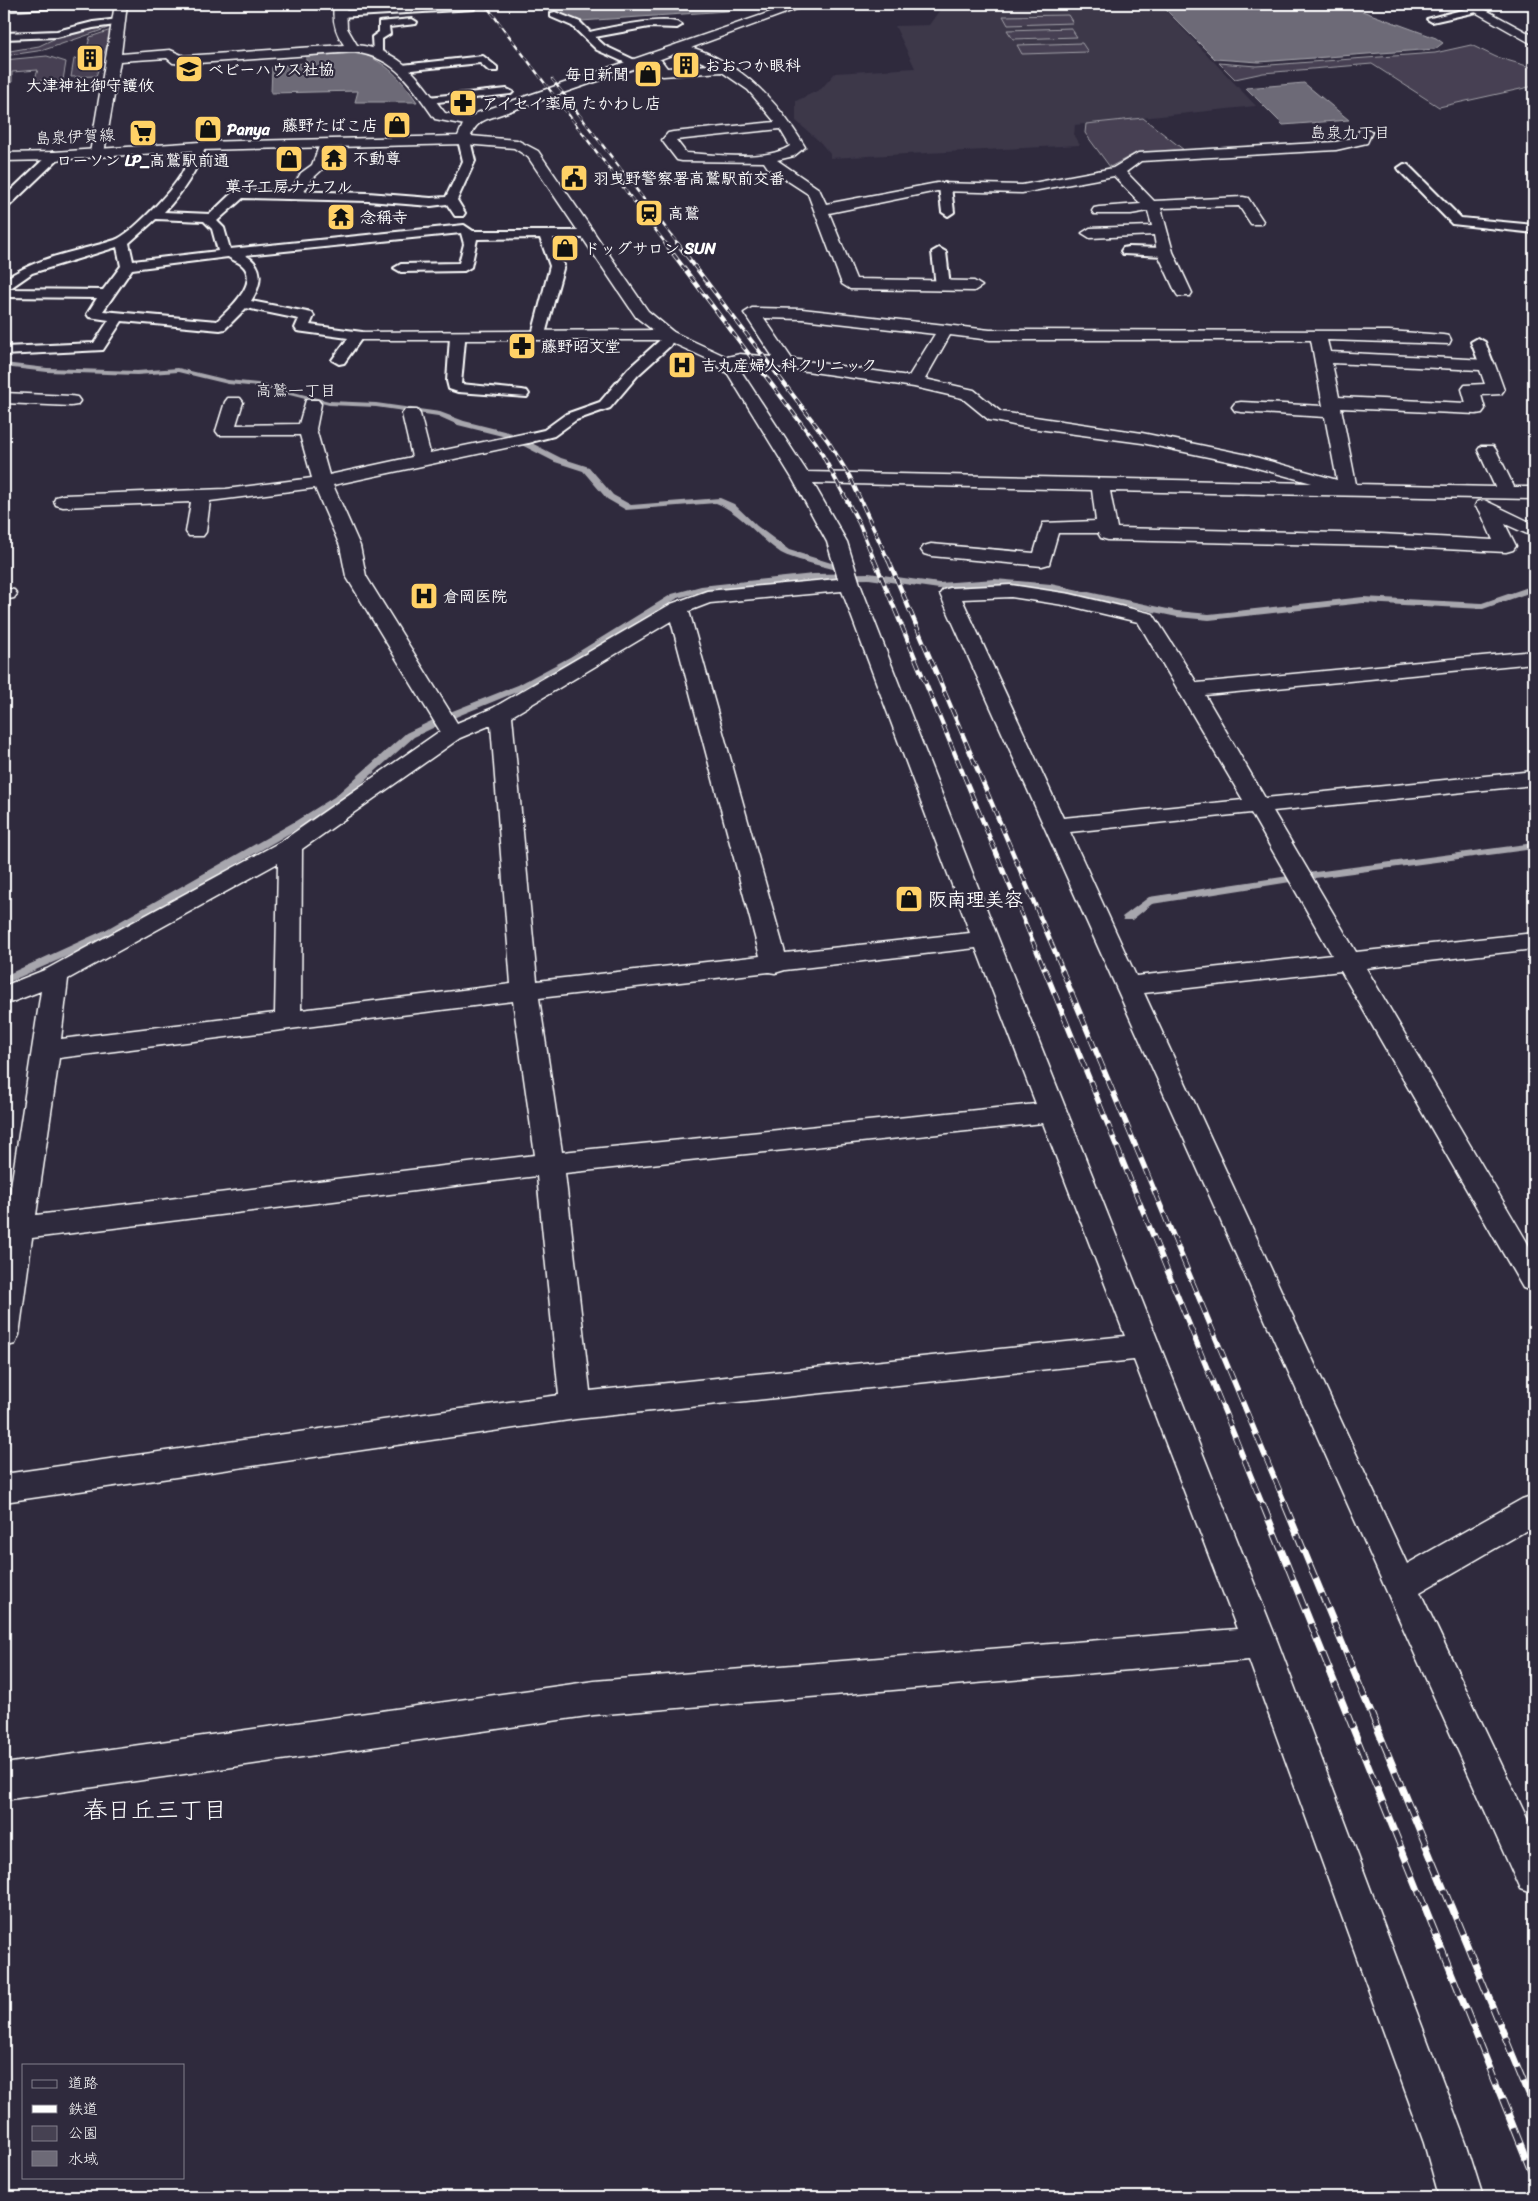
<svg xmlns="http://www.w3.org/2000/svg" width="1538" height="2201" font-family="Sriracha,'Klee One',sans-serif">
<style>
.built{fill:#3c3749}
.green{fill:#464152;stroke:#a2a0a8}
.water{fill:#6d6a77;stroke:#a7a6ad}
.lines{fill:none;stroke-linecap:round;stroke-linejoin:round}
.stream{fill:#a7a6ad;fill-rule:evenodd}
.lane-casing{stroke:#fff;stroke-width:4}
.street-casing{stroke:#fff;stroke-width:3}
.secondary-casing{stroke:#fff;stroke-width:3}
.lane{fill:#2f2a3d;fill-rule:evenodd}
.street{fill:#2f2a3d;fill-rule:evenodd}
.secondary{fill:#2f2a3d;fill-rule:evenodd}
.rail-far4-casing{stroke:#fff;stroke-width:2.5}
.rail-far3-casing{stroke:#fff;stroke-width:4}
.rail-far2-casing{stroke:#fff;stroke-width:4.5}
.rail-far1-casing{stroke:#fff;stroke-width:5.5}
.rail-casing{stroke:#fff;stroke-width:7}
.rail-far4{stroke:#2f2a3d;stroke-width:2;stroke-dasharray:5.5;stroke-linecap:butt}
.rail-far3{stroke:#2f2a3d;stroke-width:2.5;stroke-dasharray:7;stroke-linecap:butt}
.rail-far2{stroke:#2f2a3d;stroke-width:3;stroke-dasharray:9;stroke-linecap:butt}
.rail-far1{stroke:#2f2a3d;stroke-width:4;stroke-dasharray:12;stroke-linecap:butt}
.rail{stroke:#2f2a3d;stroke-width:5;stroke-dasharray:16;stroke-linecap:butt}
.labels{text-anchor:middle;stroke-width:4.5;stroke-linejoin:round;paint-order:stroke}
.far-poi-label{font-size:16px;font-weight:bold;fill:#fff;stroke:#2f2a3d;text-anchor:start}
.far-neighbourhood-label{font-size:16px;fill:#fff;stroke:#2f2a3d}
.far-street-label{font-size:16px;fill:#fff;stroke:#2f2a3d}
.poi-label{font-size:19px;font-weight:bold;fill:#fff;stroke:#2f2a3d;text-anchor:start}
.near-neighbourhood-label{font-size:24px;fill:#fff;stroke:#2f2a3d}
</style>
<rect width="100%" height="100%" fill="#2f2a3d"/>
<filter id="ink" filterUnits="userSpaceOnUse"><feTurbulence type="fractalNoise" baseFrequency=".02" numOctaves="2"/><feDisplacementMap in="SourceGraphic" scale="10" xChannelSelector="R" yChannelSelector="G"/><feConvolveMatrix kernelMatrix="1 2 1 2 8 2 1 2 1" color-interpolation-filters="sRGB"/></filter>
<g filter="url(#ink)">
<polygon class="built" points="944,4 1159,4 1256,106 1075,125 1074,136 1080,145 830,158 830,154 820,142 796,121 796,101 821,89 835,73 915,68 895,26 929,25"/>
<g class="green">
<polygon points="1068,15 1073,23 1008,25 1003,16"/>
<polygon points="109,26 111,27 44,50 4,56 4,52 39,46 60,36"/>
<polygon points="1071,28 1077,37 1013,39 1007,30"/>
<polygon points="108,31 112,31 96,76 71,77 74,59 85,56 90,37"/>
<polygon points="1082,43 1088,52 1022,54 1017,45"/>
<polygon points="1471,45 1496,57 1534,68 1534,86 1439,107 1372,64 1263,73 1235,79 1219,63 1256,66 1435,53"/>
<polygon points="47,56 66,62 63,80 59,80 58,87 46,89 46,80 34,81 38,70 12,72 12,82 4,83 4,60"/>
<polygon points="1143,118 1184,150 1134,154 1110,167 1085,133 1086,124"/>
</g>
<g class="water">
<polygon points="552,4 727,4 738,8 727,11 581,21 559,13"/>
<polygon points="1160,4 1343,4 1436,38 1443,43 1435,49 1259,62 1215,59"/>
<path d="M 360,53 C 387,62 402,80 417,102 L 355,102 L 358,91 L 271,93 L 272,67 L 306,63 L 306,56 Z"/>
<polygon points="1304,83 1349,120 1283,125 1246,88"/>
</g>
<g class="lines">
<g class="stream">
<path d="M 4,363 L 47,368 L 137,371 L 178,368 L 228,380 L 258,383 L 329,401 L 376,403 L 440,412 L 464,421 L 512,433 L 561,458 L 589,467 L 613,495 L 631,505 L 720,498 L 734,504 L 757,526 L 789,550 L 854,570 L 849,573 C 834,569 793,560 781,553 C 758,538 741,513 716,503 L 626,510 L 607,499 L 583,471 L 555,462 L 506,437 L 458,425 L 438,416 L 376,407 L 329,405 L 258,387 L 228,384 L 178,372 L 137,375 L 47,372 L 4,367 Z"/>
<polygon points="869,573 939,583 995,579 1051,584 1177,611 1209,614 1363,597 1482,603 1534,585 1534,591 1483,609 1363,603 1209,620 1177,617 1051,590 995,585 939,589 869,579 813,580 701,592 678,598 576,661 524,689 458,716 414,737 342,801 302,826 113,936 4,984 4,976 105,930 294,822 334,797 406,733 450,712 518,685 570,657 672,594 701,586 813,574"/>
<polygon points="1534,843 1534,849 1315,878 1152,904 1132,920 1124,920 1122,917 1149,897 1315,872"/>
</g>
<defs>
<g id="lane">
<polygon points="470,4 474,5 474,9 339,17 334,14 339,11"/>
<polygon points="750,4 808,4 803,7 755,7"/>
<polygon points="1477,6 1481,7 1481,11 1432,22 1427,19"/>
<path d="M 555,12 L 580,22 L 590,32 C 608,28 670,14 682,25 L 677,28 L 649,27 L 595,37 L 605,46 L 639,62 L 639,66 L 635,67 L 597,50 L 572,26 L 551,17 L 551,13 Z"/>
<polygon points="119,19 124,22 123,24 93,28 57,37 4,39 4,33 57,31 93,22"/>
<polygon points="412,19 417,22 416,24 389,27 390,34 382,39 382,51 377,54 373,53 372,37 379,32 379,22"/>
<polygon points="483,56 497,67 497,71 489,71 480,63 402,71 397,68 402,65"/>
<polygon points="507,89 513,92 511,94 428,103 422,100 428,97"/>
<path d="M 464,136 L 470,140 L 475,161 L 457,200 L 465,213 L 463,216 L 455,216 L 447,204 L 431,206 L 368,201 L 243,198 L 217,221 L 224,228 L 230,249 L 464,225 L 473,231 L 593,231 L 594,234 L 588,238 L 553,238 L 560,261 L 564,265 L 544,338 L 534,338 L 532,335 L 550,266 L 540,238 L 477,239 L 471,267 L 464,271 L 401,272 L 394,268 L 401,264 L 459,263 L 464,244 L 461,233 L 245,255 C 265,266 262,284 251,301 L 312,313 L 314,316 L 310,325 L 362,332 L 364,335 L 344,363 L 339,364 L 332,360 L 348,338 L 297,331 L 295,328 L 299,319 L 246,308 L 225,329 L 220,330 L 122,321 L 103,350 L 4,355 L 4,347 L 94,343 L 109,320 L 89,317 L 87,314 L 97,298 L 4,297 L 4,280 C 38,256 77,252 115,240 C 132,234 172,190 181,175 C 187,165 190,153 196,143 L 204,143 L 206,146 C 196,172 183,192 164,212 L 210,214 L 232,193 L 242,190 L 368,193 L 431,198 L 446,197 L 463,161 L 458,140 ZM 156,219 L 204,221 L 212,229 L 218,251 L 133,261 L 129,243 ZM 117,247 L 121,266 L 103,290 L 9,289 L 32,273 ZM 228,257 C 232,260 239,262 242,265 C 261,282 228,310 217,321 L 103,311 L 132,269 Z"/>
<polygon points="54,152 60,156 58,159 8,207 4,208 4,197 50,153"/>
<polygon points="1404,164 1408,165 1461,218 1534,225 1534,233 1452,224 1400,171 1398,168"/>
<polygon points="945,183 951,187 954,212 948,216 942,212 939,187"/>
<polygon points="1128,247 1165,248 1172,252 1165,256 1123,254 1121,251 1123,248"/>
<polygon points="939,248 946,252 950,286 943,290 936,286 932,252"/>
<polygon points="669,331 676,335 670,346 638,375 610,408 576,420 554,436 527,443 522,441 519,438 522,435 544,430 566,414 600,402 628,369 659,341 664,332"/>
<polygon points="457,333 462,334 465,340 461,384 522,390 527,391 529,394 527,397 458,392 449,389 447,381 450,337"/>
<polygon points="1478,338 1485,342 1494,365 1492,368 1487,369 1480,365 1471,342"/>
</g>
<g id="street">
<polygon points="4,4 63,4 57,8 4,11"/>
<path d="M 115,4 L 127,4 L 121,54 L 170,50 L 184,56 L 344,45 C 335,32 332,20 334,4 L 346,4 L 347,28 L 357,45 C 404,51 418,78 445,113 L 475,119 L 477,122 L 470,126 L 435,119 C 411,86 397,57 353,52 L 184,64 L 173,63 L 167,58 L 120,61 L 104,153 L 97,157 L 92,156 L 90,153 Z"/>
<polygon points="1461,4 1475,4 1534,36 1534,45"/>
<path d="M 680,44 C 737,58 776,98 805,147 L 794,156 L 777,160 L 819,189 L 826,204 L 937,183 L 1022,185 L 1113,168 L 1138,153 L 1336,142 L 1356,137 L 1360,129 L 1365,128 L 1372,132 L 1367,143 L 1336,150 L 1141,161 L 1126,172 L 1154,201 L 1243,197 L 1248,198 L 1263,221 L 1261,224 L 1251,224 L 1239,206 L 1161,208 L 1173,252 L 1192,293 L 1190,296 L 1178,296 L 1176,293 L 1157,252 L 1154,235 L 1090,238 L 1082,233 L 1090,228 L 1152,226 L 1148,211 L 1131,214 L 1094,214 L 1092,211 L 1094,208 L 1099,207 L 1141,204 L 1114,176 L 1022,193 L 937,191 L 829,213 L 856,279 L 974,281 L 982,286 L 974,291 L 850,289 L 842,284 L 808,194 L 768,168 L 764,162 L 682,161 L 677,160 L 664,143 L 662,140 L 668,133 L 673,132 L 775,122 L 748,90 L 722,72 L 663,76 L 659,75 L 652,66 L 641,60 L 647,56 L 661,60 L 667,68 L 709,65 L 676,51 L 674,48 L 676,45 ZM 780,129 L 790,146 C 766,162 715,154 686,153 L 676,140 Z"/>
<polygon points="326,140 333,144 325,167 312,179 300,198 290,198 288,195 301,173 312,165 321,141"/>
<path d="M 752,308 L 802,309 L 990,330 L 1389,331 L 1443,335 L 1449,336 L 1451,340 L 1449,344 L 1327,340 L 1330,352 L 1487,360 L 1493,361 L 1495,365 L 1504,390 L 1501,394 L 1481,395 L 1485,409 L 1482,413 L 1476,414 L 1341,408 L 1356,484 L 1495,487 L 1478,450 L 1481,446 L 1493,446 L 1496,450 L 1514,487 L 1534,487 L 1534,499 L 1110,491 L 1117,528 L 1381,534 L 1493,540 L 1480,511 L 1475,506 L 1477,502 L 1484,500 L 1534,524 L 1534,537 L 1505,524 L 1516,546 L 1513,550 L 1506,552 L 1381,546 L 1108,540 L 1101,538 L 1098,533 L 1058,533 L 1049,564 L 1042,566 L 931,556 L 924,554 L 921,550 L 924,546 L 931,544 L 1034,553 L 1043,523 L 1096,521 L 1092,490 L 813,483 L 847,542 L 860,584 L 994,928 L 1278,1643 L 1466,2143 L 1483,2197 L 1439,2197 L 1424,2143 L 1249,1660 L 594,1715 L 4,1800 L 4,1764 L 594,1681 L 1237,1629 L 1134,1360 L 576,1419 L 4,1502 L 4,1474 L 559,1395 L 537,1176 L 32,1238 L 19,1335 L 15,1344 L 4,1347 L 4,1219 L 6,1219 L 41,991 L 4,1005 L 4,986 L 47,969 L 282,841 L 440,731 L 346,576 L 340,546 L 315,488 L 210,501 L 206,532 L 203,536 L 189,536 L 186,532 L 191,502 L 63,507 L 56,505 L 54,501 L 56,497 L 63,495 L 226,489 L 312,478 L 300,435 L 219,435 L 216,431 L 225,402 L 228,398 L 240,398 L 243,402 L 236,425 L 299,424 L 306,400 L 318,400 L 321,404 L 316,429 L 329,475 L 412,457 L 402,414 L 405,410 L 417,410 L 420,414 L 430,453 L 527,433 L 533,434 L 536,438 L 533,442 L 333,485 L 360,546 L 366,576 L 457,723 L 493,708 L 671,604 L 707,591 L 838,579 L 827,542 L 792,478 L 728,374 L 710,360 L 666,340 L 357,340 L 351,338 L 349,335 L 351,332 L 669,330 L 727,357 L 740,354 L 773,357 L 744,313 ZM 764,318 L 802,319 L 935,334 L 909,376 L 792,359 ZM 950,335 L 990,340 L 1311,340 L 1323,406 L 1241,402 L 1235,403 L 1232,407 L 1235,411 L 1241,412 L 1325,417 L 1337,480 L 1248,455 L 1142,433 L 1001,412 L 974,390 L 925,379 ZM 1332,363 L 1480,370 L 1485,384 L 1465,385 L 1462,389 L 1466,403 L 1339,397 ZM 737,365 L 786,368 L 914,387 L 962,398 L 989,420 L 995,421 L 1023,427 L 1142,443 L 1246,465 L 1312,483 L 807,472 ZM 842,591 L 970,933 L 785,953 L 689,611 L 710,603 ZM 671,621 L 760,956 L 537,981 L 512,716 ZM 491,725 L 511,984 L 301,1010 L 302,849 L 460,738 ZM 278,863 L 275,1013 L 61,1039 L 68,979 ZM 976,948 L 1036,1104 L 562,1152 L 539,998 L 769,972 L 775,973 L 785,970 ZM 513,1001 L 535,1155 L 36,1215 L 59,1058 ZM 1043,1123 L 1125,1336 L 590,1391 L 565,1173 Z"/>
<polygon points="4,393 71,396 77,397 80,401 77,405 71,406 4,403"/>
<path d="M 1011,585 L 1070,594 L 1153,614 L 1197,683 L 1534,651 L 1534,663 L 1205,695 L 1265,798 L 1534,771 L 1534,785 L 1273,811 L 1356,952 L 1534,933 L 1534,949 L 1366,968 L 1534,1254 L 1534,1292 L 1523,1288 L 1341,971 L 1144,993 L 1407,1564 L 1522,1499 L 1534,1495 L 1534,1526 L 1420,1592 L 1534,1833 L 1534,1894 L 1520,1889 L 940,594 L 943,590 L 950,588 ZM 1011,597 L 1070,606 L 1138,622 L 1243,800 L 1063,818 L 962,599 ZM 1251,813 L 1332,955 L 1136,976 L 1070,832 Z"/>
<polygon points="4,588 14,590 17,594 14,598 4,600"/>
</g>
<path id="secondary" d="M 794,4 L 810,4 L 639,67 L 487,119 C 478,123 474,127 471,136 L 517,140 L 538,151 L 648,311 L 677,335 L 675,338 L 663,338 L 636,317 L 528,157 L 514,148 L 464,144 L 200,150 L 54,160 L 4,161 L 4,153 L 54,152 L 200,142 L 458,136 L 464,122 L 477,113 Z"/>
</defs>
<use href="#lane" class="lane-casing"/>
<use href="#street" class="street-casing"/>
<use href="#secondary" class="secondary-casing"/>
<use href="#lane" class="lane"/>
<use href="#street" class="street"/>
<use href="#secondary" class="secondary"/>
<defs>
<g id="rail-far4">
<polyline points="485,4 666,244"/>
<polyline points="552,79 678,244"/>
</g>
<g id="rail-far3">
<polyline points="665,243 816,443 859,523 874,560"/>
<polyline points="677,243 828,441 850,477 888,560"/>
</g>
<g id="rail-far2">
<polyline points="874,559 1045,971"/>
<polyline points="888,559 1063,971"/>
</g>
<g id="rail-far1">
<polyline points="1045,970 1263,1506"/>
<polyline points="1062,970 1286,1506"/>
</g>
<g id="rail">
<polyline points="1263,1505 1534,2178"/>
<polyline points="1285,1505 1534,2107"/>
</g>
</defs>
<use href="#rail-far4" class="rail-far4-casing"/>
<use href="#rail-far3" class="rail-far3-casing"/>
<use href="#rail-far2" class="rail-far2-casing"/>
<use href="#rail-far1" class="rail-far1-casing"/>
<use href="#rail" class="rail-casing"/>
<use href="#rail-far4" class="rail-far4"/>
<use href="#rail-far3" class="rail-far3"/>
<use href="#rail-far2" class="rail-far2"/>
<use href="#rail-far1" class="rail-far1"/>
<use href="#rail" class="rail"/>
</g>
</g>
<defs>
<symbol id="building-square" viewBox="-11 -11 22 22"><rect x="-9" y="-9" width="18" height="18" rx="4" fill="#ffd166" stroke="#2f2a3d"/><path d="M-4-6H4V6H1V3H-1V6H-4ZM-2.5-4.3h1.7v1.8h-1.7ZM.8-4.3h1.7v1.8H.8ZM-2.5-1h1.7V.8h-1.7ZM.8-1h1.7V.8H.8Z" fill="#111"/></symbol>
<symbol id="school-square" viewBox="-11 -11 22 22"><rect x="-9" y="-9" width="18" height="18" rx="4" fill="#ffd166" stroke="#2f2a3d"/><path d="M0-5L7-2L0 1L-7-2ZM-4 1L0 2.5L4 1V4Q0 6-4 4Z" fill="#111"/></symbol>
<symbol id="shop-square" viewBox="-11 -11 22 22"><rect x="-9" y="-9" width="18" height="18" rx="4" fill="#ffd166" stroke="#2f2a3d"/><path d="M-5-2.5h2.3a2.7 3.5 0 0 1 5.4 0H5L5.5 6h-11ZM-1.5-2.5h3a1.5 2.3 0 0 0-3 0Z" fill="#111"/></symbol>
<symbol id="pharmacy-square" viewBox="-11 -11 22 22"><rect x="-9" y="-9" width="18" height="18" rx="4" fill="#ffd166" stroke="#2f2a3d"/><path d="M-2-6h4v4h4v4h-4v4h-4v-4h-4v-4h4Z" fill="#111"/></symbol>
<symbol id="supermarket-square" viewBox="-11 -11 22 22"><rect x="-9" y="-9" width="18" height="18" rx="4" fill="#ffd166" stroke="#2f2a3d"/><path d="M-6-5.5h2.5l.6 2H6L4.5 2H-2.5L-4.4-4H-6ZM-1.5 3.2a1.3 1.3 0 1 0 .1 0ZM3 3.2a1.3 1.3 0 1 0 .1 0Z" fill="#111"/></symbol>
<symbol id="temple-square" viewBox="-11 -11 22 22"><rect x="-9" y="-9" width="18" height="18" rx="4" fill="#ffd166" stroke="#2f2a3d"/><path d="M0-6L5-2H3V0L6.5 2.5H4V6H1.5V3h-3V6H-4V2.5H-6.5L-3 0V-2H-5Z" fill="#111"/></symbol>
<symbol id="civic-square" viewBox="-11 -11 22 22"><rect x="-9" y="-9" width="18" height="18" rx="4" fill="#ffd166" stroke="#2f2a3d"/><path d="M-.6-6.5H3V-4.5H.6V-3L4-1V1h2V6H-6V1h2V-1L-.6-3ZM-1.2 2.5V6h2.4V2.5Z" fill="#111"/></symbol>
<symbol id="station-square" viewBox="-11 -11 22 22"><rect x="-9" y="-9" width="18" height="18" rx="4" fill="#ffd166" stroke="#2f2a3d"/><path d="M-3-6H3Q5-6 5-4V2Q5 4 3 4L4.5 6H3L1.5 4h-3L-3 6H-4.5L-3 4Q-5 4-5 2V-4Q-5-6-3-6ZM-3.5-4v3h7v-3ZM-3.5 1v1.5H-2V1ZM2 1v1.5H3.5V1Z" fill="#111"/></symbol>
<symbol id="hospital-square" viewBox="-11 -11 22 22"><rect x="-9" y="-9" width="18" height="18" rx="4" fill="#ffd166" stroke="#2f2a3d"/><path d="M-5-5h3v3.5h4V-5h3V5h-3V1.5h-4V5h-3Z" fill="#111"/></symbol>
</defs>
<g fill-rule="evenodd">
<use href="#building-square" x="74" y="42" width="32" height="32"/>
<use href="#building-square" x="670" y="49" width="32" height="32"/>
<use href="#school-square" x="173" y="53" width="32" height="32"/>
<use href="#shop-square" x="632" y="58" width="32" height="32"/>
<use href="#pharmacy-square" x="447" y="87" width="32" height="32"/>
<use href="#shop-square" x="381" y="109" width="32" height="32"/>
<use href="#shop-square" x="192" y="113" width="32" height="32"/>
<use href="#supermarket-square" x="127" y="117" width="32" height="32"/>
<use href="#temple-square" x="318" y="142" width="32" height="32"/>
<use href="#shop-square" x="273" y="143" width="32" height="32"/>
<use href="#civic-square" x="558" y="162" width="32" height="32"/>
<use href="#station-square" x="633" y="197" width="32" height="32"/>
<use href="#temple-square" x="325" y="201" width="32" height="32"/>
<use href="#shop-square" x="549" y="232" width="32" height="32"/>
<use href="#pharmacy-square" x="506" y="330" width="32" height="32"/>
<use href="#hospital-square" x="666" y="349" width="32" height="32"/>
<use href="#hospital-square" x="408" y="580" width="32" height="32"/>
<use href="#shop-square" x="893" y="883" width="32" height="32"/>
</g>
<g class="labels">
<g class="far-poi-label">
<text x="705" y="71">おおつか眼科</text>
<text x="208" y="75">ベビーハウス社協</text>
<text x="629" y="80" text-anchor="end">毎日新聞</text>
<text x="90" y="91" text-anchor="middle">大津神社御守護攸</text>
<text x="482" y="109">アイセイ薬局 たかわし店</text>
<text x="378" y="131" text-anchor="end">藤野たばこ店</text>
<text x="227" y="135">Panya</text>
<text x="353" y="164">不動尊</text>
<text x="143" y="166" text-anchor="middle">ローソン LP_高鷲駅前通</text>
<text x="593" y="184">羽曳野警察署高鷲駅前交番</text>
<text x="289" y="192" text-anchor="middle">菓子工房ナナフル</text>
<text x="668" y="219">高鷲</text>
<text x="360" y="223">念稱寺</text>
<text x="584" y="254">ドッグサロン SUN</text>
<text x="541" y="352">藤野昭文堂</text>
<text x="701" y="371">吉丸産婦人科クリニック</text>
<text x="443" y="602">倉岡医院</text>
</g>
<g class="far-neighbourhood-label">
<text x="1350" y="138">島泉九丁目</text>
<text x="296" y="396">高鷲一丁目</text>
</g>
<g class="far-street-label">
<text transform="translate(75 136) rotate(-3)" y="6">島泉伊賀線</text>
</g>
<g class="poi-label">
<text x="928" y="906">阪南理美容</text>
</g>
<g class="near-neighbourhood-label">
<text x="155" y="1818">春日丘三丁目</text>
</g>
</g>
<rect width="1538" height="2201" fill="none" stroke="#2f2a3d" stroke-width="20"/>
<rect x="10" y="10" width="1518" height="2181" fill="none" stroke="#fff" stroke-width="2" filter="url(#ink)"/>
<rect x="22" y="2064" width="162" height="115" fill="#2f2a3d" stroke="#827f8b"/>
<rect x="32" y="2080" width="25" height="8" fill="#2f2a3d" stroke="#827f8b"/>
<text x="68" y="2088" font-size="15" fill="#ffffff">道路</text>
<rect x="32" y="2105" width="25" height="8" fill="#ffffff" stroke="#827f8b"/>
<text x="68" y="2114" font-size="15" fill="#ffffff">鉄道</text>
<rect x="32" y="2126" width="25" height="15" fill="#464152" stroke="#827f8b"/>
<text x="68" y="2138" font-size="15" fill="#ffffff">公園</text>
<rect x="32" y="2151" width="25" height="15" fill="#6d6a77" stroke="#827f8b"/>
<text x="68" y="2164" font-size="15" fill="#ffffff">水域</text>
</svg>
